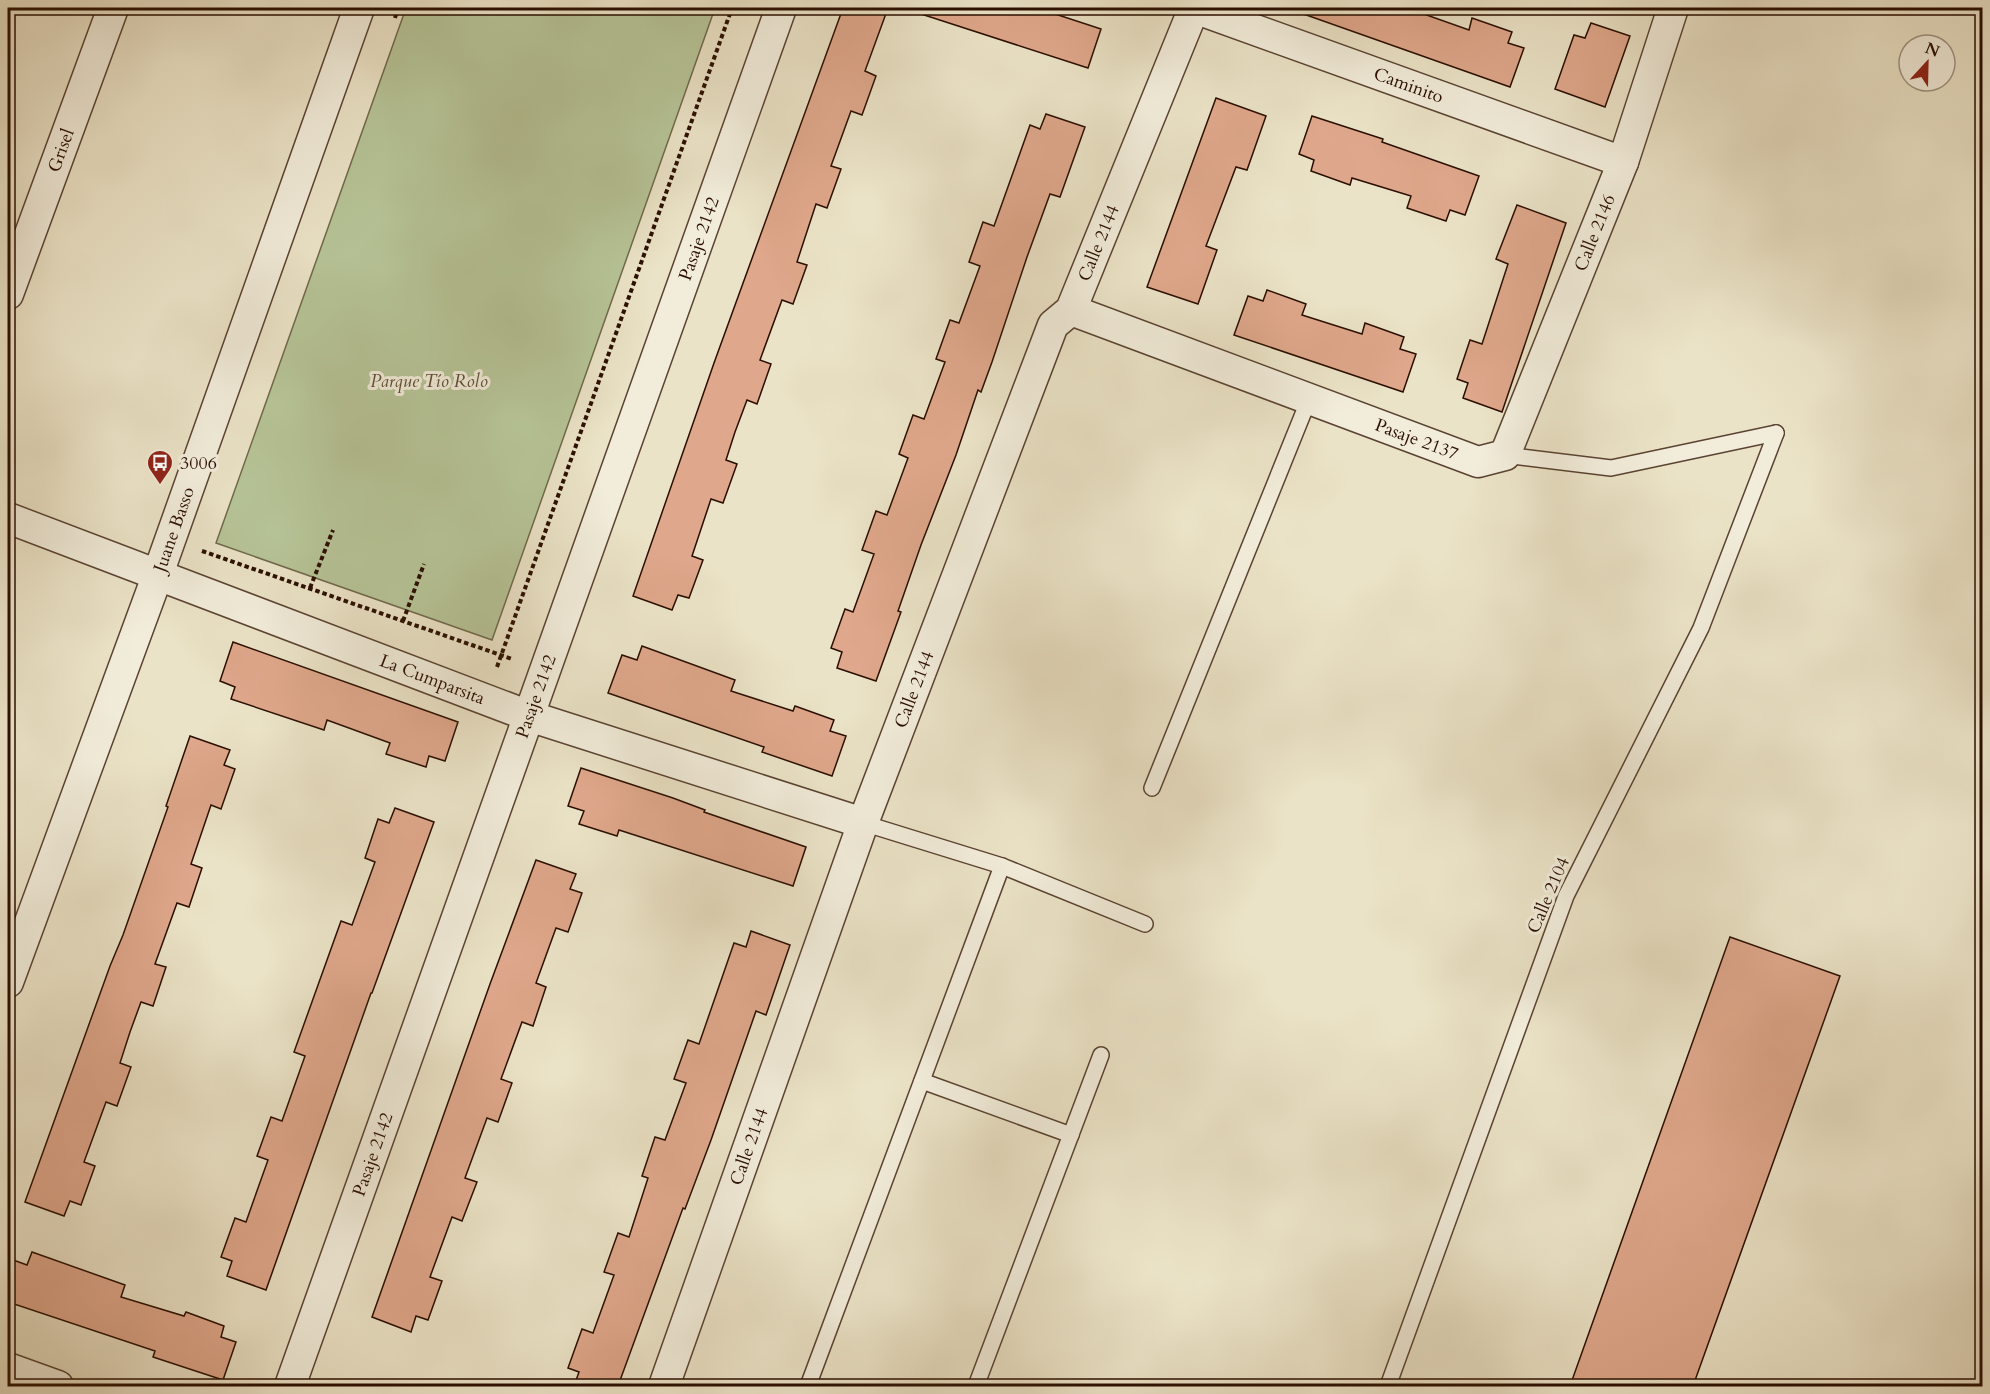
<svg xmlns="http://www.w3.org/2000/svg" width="1990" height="1394" font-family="Cardo,serif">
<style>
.green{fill:#b6c497;stroke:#70694c;stroke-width:1.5}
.building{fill:#dfa78b;stroke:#2a0e00;stroke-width:1.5}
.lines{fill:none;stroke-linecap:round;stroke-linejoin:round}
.service-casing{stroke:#5a4332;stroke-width:18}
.minor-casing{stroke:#5a4332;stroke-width:33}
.path{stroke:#2a0e00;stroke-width:4;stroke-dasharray:4.5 3;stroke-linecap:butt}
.service{stroke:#f2eddb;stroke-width:15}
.minor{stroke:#f2eddb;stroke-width:30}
.labels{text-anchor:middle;stroke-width:6;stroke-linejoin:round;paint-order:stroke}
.street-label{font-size:18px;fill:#2a0e00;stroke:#f2eddb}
.park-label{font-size:18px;font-style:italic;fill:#5b4e35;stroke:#f2eddb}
.poi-label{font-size:18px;fill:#2a0e00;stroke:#f2eddb;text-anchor:start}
</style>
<rect width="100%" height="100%" fill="#ebe3c7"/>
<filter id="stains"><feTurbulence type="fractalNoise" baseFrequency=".00333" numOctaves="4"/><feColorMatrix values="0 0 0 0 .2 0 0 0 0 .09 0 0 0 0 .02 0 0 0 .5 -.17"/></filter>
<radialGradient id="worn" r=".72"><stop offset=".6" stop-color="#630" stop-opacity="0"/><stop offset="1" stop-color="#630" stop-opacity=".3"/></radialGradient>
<polygon class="green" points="406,8 715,8 492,640 216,543"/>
<g class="building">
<polygon points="843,8 888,8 865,71 876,76 862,115 851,111 831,166 841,169 827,208 816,204 797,262 807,265 793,304 782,300 760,360 771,364 757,404 747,400 735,432 726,460 737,464 723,503 711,499 692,556 703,560 689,598 678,595 672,610 633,596 714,363"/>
<polygon points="922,8 1037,8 1101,29 1088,68 921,14"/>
<polygon points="1296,8 1407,8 1469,30 1472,18 1512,32 1508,43 1524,48 1510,87 1295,11"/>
<polygon points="1591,23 1630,36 1605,107 1555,89 1574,35 1585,38"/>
<polygon points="1216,98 1266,116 1247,170 1236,167 1206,246 1217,250 1198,304 1147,287"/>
<polygon points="1046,114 1085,127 1060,197 1050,194 1027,257 992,362 981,392 978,390 956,455 921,545 898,611 901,612 876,681 837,668 842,652 831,648 845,609 853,612 874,554 862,550 876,511 887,515 908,458 899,454 913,415 924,419 945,362 936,359 950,320 959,323 980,266 969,262 983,222 994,226 1030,125 1040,129"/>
<polygon points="1312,116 1383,139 1382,142 1479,176 1465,215 1450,210 1446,221 1407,208 1411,196 1352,178 1350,185 1311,171 1314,160 1299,154"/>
<polygon points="1517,205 1566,223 1502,412 1463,398 1468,383 1457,379 1470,340 1482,344 1508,264 1496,259"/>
<polygon points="1267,290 1306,304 1302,315 1362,334 1365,323 1404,337 1400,349 1416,354 1403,392 1234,335 1248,296 1263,301"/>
<polygon points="233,642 458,722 445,761 429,756 426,767 386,754 390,743 327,720 324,730 231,699 235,687 220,681"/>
<polygon points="642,646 735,680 731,691 793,711 795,706 834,720 830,731 846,736 832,776 762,752 764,747 608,693 622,655 637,660"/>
<polygon points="190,736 230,750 224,765 235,769 221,809 211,805 191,864 202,868 189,907 177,903 155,964 166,967 153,1006 141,1002 130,1032 120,1063 131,1067 117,1106 106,1102 84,1162 95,1166 81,1205 70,1201 64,1216 25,1202 110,966 123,935 168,807 166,806"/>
<polygon points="581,768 673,798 705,810 704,812 806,847 793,886 619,830 617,836 579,824 584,811 568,806"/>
<polygon points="395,808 434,822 372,993 371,993 266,1290 227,1276 232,1261 221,1257 235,1218 246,1222 258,1188 268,1160 257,1156 271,1117 282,1121 305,1056 294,1052 341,921 352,925 375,862 365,858 378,819 389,823"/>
<polygon points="536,860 576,874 570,889 582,893 568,932 556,928 536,983 546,987 533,1026 522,1022 501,1079 512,1083 498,1122 487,1118 465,1178 477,1182 462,1221 452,1217 430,1277 442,1281 428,1320 416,1316 411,1332 372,1317 490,984"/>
<polygon points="751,931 790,945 766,1015 756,1011 711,1140 685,1209 683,1208 618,1386 574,1386 579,1372 568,1368 582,1329 593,1333 614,1275 604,1272 618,1233 629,1237 648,1178 642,1176 655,1137 665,1140 686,1083 674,1079 688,1040 699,1044 734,943 746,947"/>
<polygon points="1730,937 1840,976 1693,1386 1570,1386"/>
<polygon points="32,1252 125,1285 121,1297 184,1316 186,1312 224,1326 221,1337 236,1342 223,1380 153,1357 155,1351 8,1302 8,1258 27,1265"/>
</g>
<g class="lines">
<defs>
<g id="service">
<polyline points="1505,455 1611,468 1776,433"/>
<polyline points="1152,788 1309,399"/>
<polyline points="863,823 1002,866 1145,924"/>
<polyline points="922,1081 1071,1135"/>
<polyline points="808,1386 1002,866"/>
<polyline points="976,1386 1101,1055"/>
<polyline points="1388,1386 1566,896 1701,628 1776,433"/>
</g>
<g id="minor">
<path id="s1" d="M 1194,8 L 1623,162"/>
<path id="s2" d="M 8,294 L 113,8"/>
<path id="s3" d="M 1071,310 L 1478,462 L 1505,455 L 1623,162 L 1673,8"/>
<path id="s4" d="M 8,518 L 529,716 L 863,823"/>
<path id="s5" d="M 8,982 L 158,574 L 359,8"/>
<polyline points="8,1368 58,1386"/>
<path id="s6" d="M 290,1386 L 781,8"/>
<path id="s7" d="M 664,1386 L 863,823 L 1053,325 L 1071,310 L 1194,8"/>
</g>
</defs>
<use href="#service" class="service-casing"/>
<use href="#minor" class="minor-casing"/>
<g class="path">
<polyline points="395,18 398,8"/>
<polyline points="202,551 512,659"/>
<polyline points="310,588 333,530"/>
<polyline points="403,621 424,564"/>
<polyline points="497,667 732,8"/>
</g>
<use href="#service" class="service"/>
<use href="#minor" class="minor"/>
</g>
<defs>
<symbol id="bus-pin" viewBox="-11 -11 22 30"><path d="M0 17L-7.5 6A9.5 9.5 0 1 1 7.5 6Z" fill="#8f2418" stroke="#f2eddb"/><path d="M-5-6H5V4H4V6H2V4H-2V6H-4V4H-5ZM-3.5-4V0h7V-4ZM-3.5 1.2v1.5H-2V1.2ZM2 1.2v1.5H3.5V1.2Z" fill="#fff"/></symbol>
</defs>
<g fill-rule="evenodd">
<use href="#bus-pin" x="145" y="448" width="30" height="40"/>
</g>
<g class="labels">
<g class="street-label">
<text dy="6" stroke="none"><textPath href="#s1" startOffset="228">Caminito</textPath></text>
<text dy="6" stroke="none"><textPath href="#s2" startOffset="153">Grisel</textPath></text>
<text dy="6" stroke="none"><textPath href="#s3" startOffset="702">Calle 2146</textPath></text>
<text dy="6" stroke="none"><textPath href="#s6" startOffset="1218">Pasaje 2142</textPath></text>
<text dy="6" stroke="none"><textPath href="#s7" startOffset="1226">Calle 2144</textPath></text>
<text dy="6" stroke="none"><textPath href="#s3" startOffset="369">Pasaje 2137</textPath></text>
<text dy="6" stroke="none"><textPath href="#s5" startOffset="482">Juane Basso</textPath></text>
<text dy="6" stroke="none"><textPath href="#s4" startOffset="454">La Cumparsita</textPath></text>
<text dy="6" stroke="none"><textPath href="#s7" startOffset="740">Calle 2144</textPath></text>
<text dy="6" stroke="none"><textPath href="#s6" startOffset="732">Pasaje 2142</textPath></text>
<text transform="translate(1548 895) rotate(-67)" y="6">Calle 2104</text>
<text dy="6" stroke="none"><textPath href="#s7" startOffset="254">Calle 2144</textPath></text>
<text dy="6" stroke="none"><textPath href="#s6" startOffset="246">Pasaje 2142</textPath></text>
</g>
<g class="park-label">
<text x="429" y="387">Parque Tío Rolo</text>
</g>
<g class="poi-label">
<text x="180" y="469">3006</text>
</g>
</g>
<rect width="1990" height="1394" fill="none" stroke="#ebe3c7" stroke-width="30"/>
<rect x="9" y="9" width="1972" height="1376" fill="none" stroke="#2a0e00" stroke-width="3"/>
<rect x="15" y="15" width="1960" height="1364" fill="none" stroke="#2a0e00" stroke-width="1.5"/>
<g transform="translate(1927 63) rotate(22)"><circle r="28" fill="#f2eddb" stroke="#a29483" stroke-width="1.5"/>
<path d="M0-4.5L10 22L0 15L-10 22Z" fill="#8f2418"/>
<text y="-9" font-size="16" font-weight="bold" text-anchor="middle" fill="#2a0e00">N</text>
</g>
<rect width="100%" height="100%" filter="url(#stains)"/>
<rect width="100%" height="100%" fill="url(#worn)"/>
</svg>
